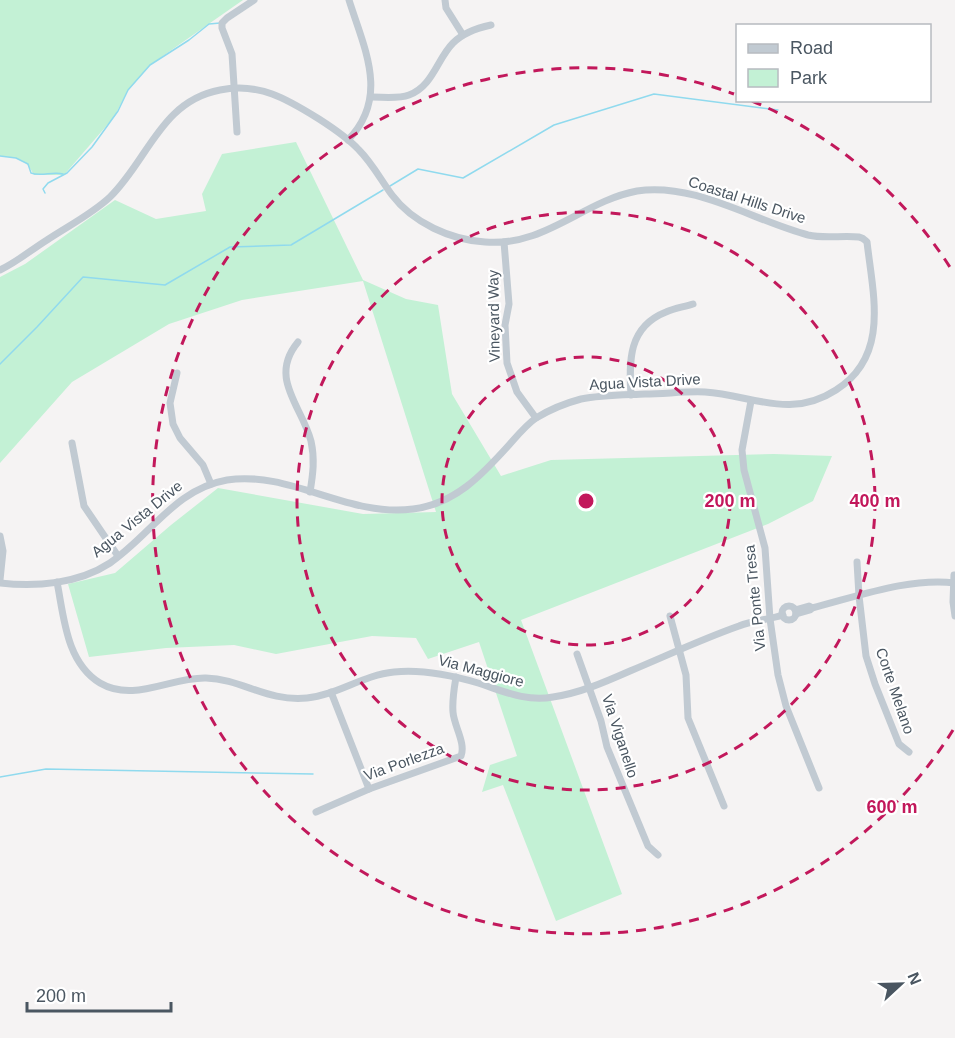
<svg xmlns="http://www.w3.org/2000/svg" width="955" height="1038" font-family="Helvetica,sans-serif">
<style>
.green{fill:#c3f1d5}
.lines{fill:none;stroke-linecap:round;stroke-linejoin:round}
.stream{stroke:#90daee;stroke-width:1.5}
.minor{stroke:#c1cad2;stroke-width:7}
.ring{fill:none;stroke:#c2185b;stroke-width:3;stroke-dasharray:10 8}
.labels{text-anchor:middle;stroke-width:4.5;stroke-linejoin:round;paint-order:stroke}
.street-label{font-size:15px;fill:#4a5661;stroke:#fff}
.centre{fill:#c2185b;stroke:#fff;stroke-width:3}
.ring-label{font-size:18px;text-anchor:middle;font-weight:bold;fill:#c2185b;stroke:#fff;stroke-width:4.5;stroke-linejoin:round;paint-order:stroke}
</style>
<rect width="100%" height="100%" fill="#f5f3f3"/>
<g class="green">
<path d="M 0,0 L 243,0 L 150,65 L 128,90 L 114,117 L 64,175 L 34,175 C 26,158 18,158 0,156 Z"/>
<polygon points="296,142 363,280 406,299 438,305 452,394 501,476 551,460 774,454 832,456 813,501 768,524 521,620 622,894 556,921 503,785 482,792 490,765 517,756 479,642 428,659 416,638 372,636 276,654 234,645 166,648 89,657 68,584 115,573 171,525 218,488 363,514 436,512 363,281 242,300 169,324 72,382 0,463 0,277 25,264 115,200 156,219 206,211 202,194 222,154"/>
</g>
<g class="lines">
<g class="stream">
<path d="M 0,156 L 16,158 L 28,164 L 31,173 C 41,177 53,171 63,174"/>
<polyline points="390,186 418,169 463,178 554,125 654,94 778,110"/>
<polyline points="45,193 43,189 48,183 67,173 92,147 118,111 128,90 150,65 189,40 209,24 220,23"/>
<polyline points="0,364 37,327 83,277 165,285 230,247 291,245 383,190"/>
<polyline points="0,777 46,769 313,774"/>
</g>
<g class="minor">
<polyline points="445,0 446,8 463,35"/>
<path d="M 372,97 C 384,97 398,99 409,95 C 433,86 437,59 453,43 C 463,33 477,28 491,25"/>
<polyline points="237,132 232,54 222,28 222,23 227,18 254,0"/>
<path d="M 348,140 C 390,97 364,48 349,0"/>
<polyline points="504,242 509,304 505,325 507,363 517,392 536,418"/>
<path d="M 0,270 C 17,262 31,250 47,240 C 68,226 92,214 110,197 C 148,160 161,101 220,90 C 259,82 287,99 319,119 C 333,128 348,138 359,150 C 372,163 381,180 392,195 C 413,223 451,240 485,242 C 545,247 583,201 637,191 C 695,182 754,221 808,235 C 825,239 842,235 859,237 C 864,238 864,239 867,242 C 873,295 890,356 836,390 C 790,420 752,395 705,392 C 685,391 665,394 645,394 C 624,395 601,395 581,399 C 566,403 549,410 536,418 C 526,425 517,436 509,445 C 482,475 455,504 413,509 C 349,518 290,470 227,480 C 175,489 151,535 110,563 C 78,584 36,587 0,583"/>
<path d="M 298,342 C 268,378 302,406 311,441 C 315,459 313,474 310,492"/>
<polyline points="177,373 170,403 173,424 180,438 203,465 211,484"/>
<path d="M 631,395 C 629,361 628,327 666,312 C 675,308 684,307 693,304"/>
<polyline points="751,401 742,450 744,470 765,548 770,619 778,675 786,706 819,788"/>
<polyline points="72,443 84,506 118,556"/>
<polyline points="0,536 3,551 0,580"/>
<polyline points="857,562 859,596 866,656 875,684 899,744 909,752"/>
<polyline points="954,575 953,602 955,616"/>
<path d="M 57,582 C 64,617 66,662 100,683 C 134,703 170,677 206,678 C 242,679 267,702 307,698 C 337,695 363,675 394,672 C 423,669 451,675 478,683 C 503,691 526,702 553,697 C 580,693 605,682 630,671 C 666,656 702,639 739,626 C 753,620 768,620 783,615"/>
<circle cx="789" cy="613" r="7"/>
<path d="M 812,608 C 856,597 910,577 955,583"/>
<polyline points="795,610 809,606 812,608 810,610 796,614"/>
<polyline points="670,616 686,675 688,718 724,806"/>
<polyline points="577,654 601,721 607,747 648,846 658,855"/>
<polyline points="331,692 369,789"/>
<path d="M 316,812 L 369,789 L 461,756 C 466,743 454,726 453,712 C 452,700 454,689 456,677"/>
</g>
</g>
<g class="ring">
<circle cx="586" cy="501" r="144"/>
<circle cx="586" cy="501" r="289"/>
<path d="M953 730A433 433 0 1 1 734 94M752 101A433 433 0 0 1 953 272"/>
</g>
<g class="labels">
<g class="street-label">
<text transform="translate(747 200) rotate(18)" y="5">Coastal Hills Drive</text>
<text transform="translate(494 316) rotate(-91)" y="5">Vineyard Way</text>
<text transform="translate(645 382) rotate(-3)" y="5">Agua Vista Drive</text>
<text transform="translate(137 519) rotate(-39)" y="5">Agua Vista Drive</text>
<text transform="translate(755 598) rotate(-96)" y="5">Via Ponte Tresa</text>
<text transform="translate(481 671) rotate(15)" y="5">Via Maggiore</text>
<text transform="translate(895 691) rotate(71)" y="5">Corte Melano</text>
<text transform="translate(620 736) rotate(72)" y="5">Via Viganello</text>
<text transform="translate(404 762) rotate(-20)" y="5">Via Porlezza</text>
</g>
</g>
<circle cx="586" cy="501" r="9" class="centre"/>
<g class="ring-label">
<text x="730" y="507">200 m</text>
<text x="875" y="507">400 m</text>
<text x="892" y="813">600 m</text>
</g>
<rect x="736" y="24" width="195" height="78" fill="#ffffff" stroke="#b7bbc0" stroke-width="1.5"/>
<rect x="748" y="44" width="30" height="9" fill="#c1cad2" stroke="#b7bbc0" stroke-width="1.5"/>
<text x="790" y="54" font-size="18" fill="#4a5661">Road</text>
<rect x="748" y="69" width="30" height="18" fill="#c3f1d5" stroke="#b7bbc0" stroke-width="1.5"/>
<text x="790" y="84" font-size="18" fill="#4a5661">Park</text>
<g transform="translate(901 984) rotate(68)" stroke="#ffffff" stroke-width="4.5" paint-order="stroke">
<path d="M0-4.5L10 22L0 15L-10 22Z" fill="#4a5661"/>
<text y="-9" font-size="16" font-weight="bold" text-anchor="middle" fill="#4a5661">N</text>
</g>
<path d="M27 1002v9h144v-9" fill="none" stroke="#4a5661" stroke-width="3"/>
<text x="36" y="1002" font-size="18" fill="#4a5661" stroke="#ffffff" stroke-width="4.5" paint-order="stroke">200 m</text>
</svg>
